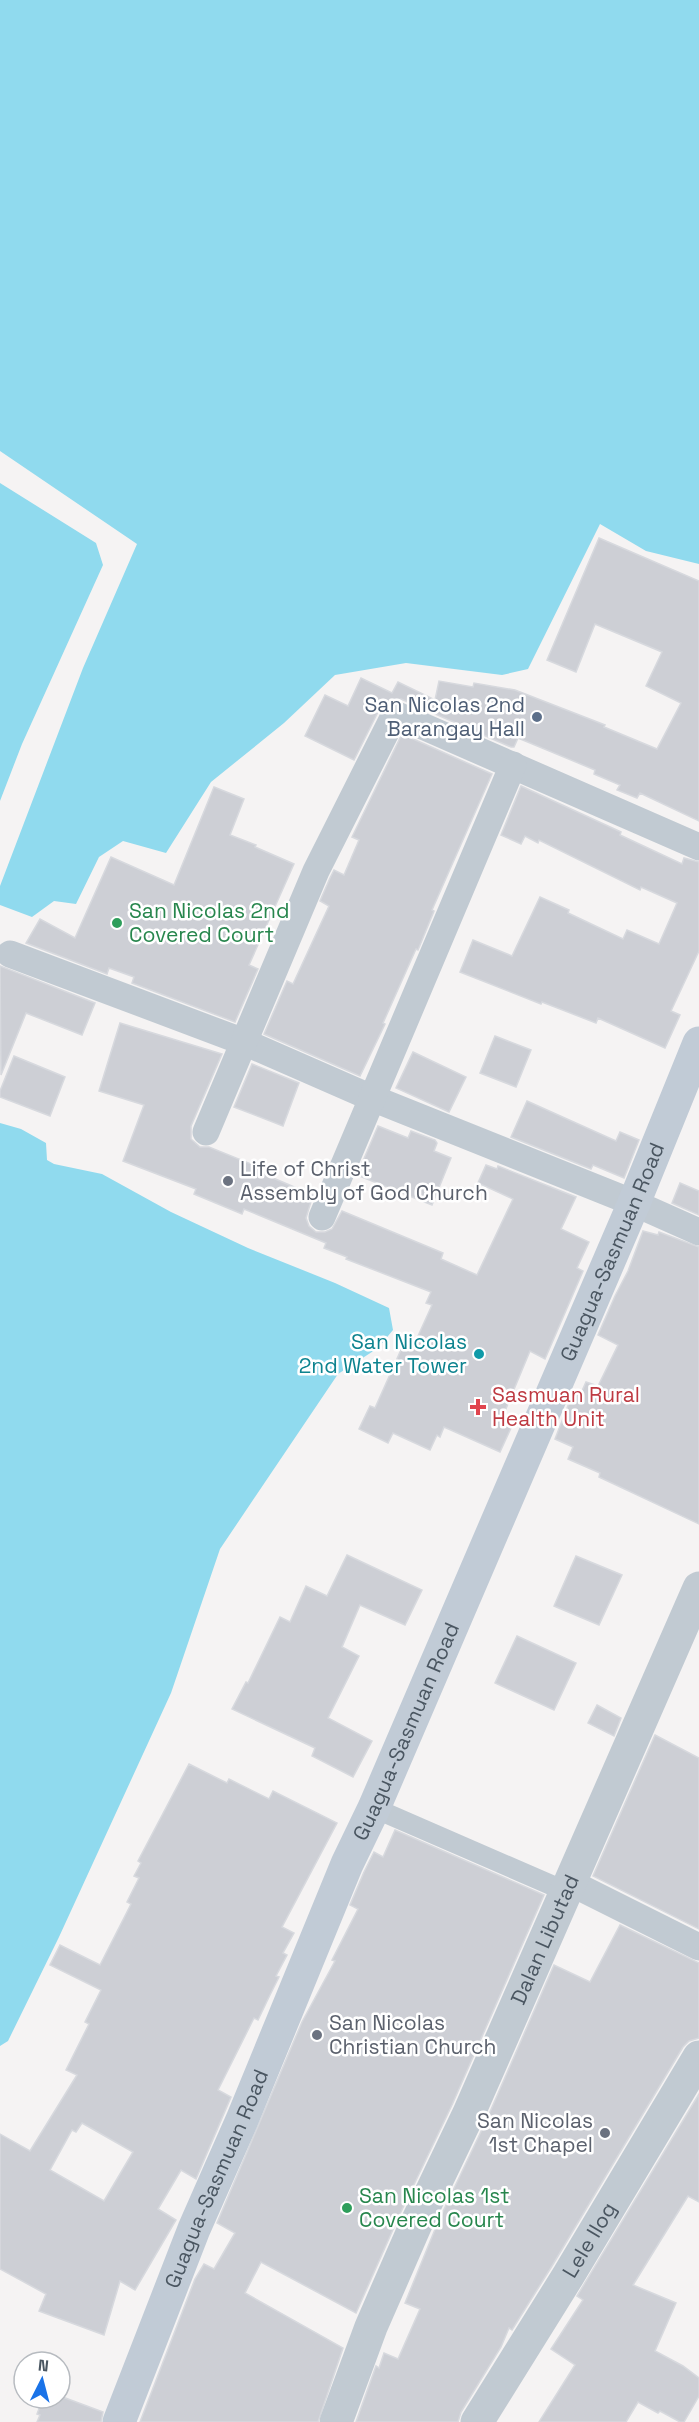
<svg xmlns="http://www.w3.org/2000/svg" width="699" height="2422" font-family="'Space Grotesk',sans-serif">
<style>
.water{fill:#90daee}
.building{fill:#cdcfd5;stroke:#d7d9de;stroke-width:1.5;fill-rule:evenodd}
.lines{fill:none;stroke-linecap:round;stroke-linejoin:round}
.pedestrian{stroke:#c1cad2;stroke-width:20}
.minor{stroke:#c1cad2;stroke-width:27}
.tertiary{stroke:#c1cad2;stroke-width:33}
.secondary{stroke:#c1cbd6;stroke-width:33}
.service-dot{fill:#5c6f8a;stroke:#fff;stroke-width:2}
.leisure-dot{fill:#2e9e5b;stroke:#fff;stroke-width:2}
.worship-dot{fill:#6b7280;stroke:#fff;stroke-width:2}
.culture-dot{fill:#0f9aa8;stroke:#fff;stroke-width:2}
.health-dot{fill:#e0444e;stroke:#fff;stroke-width:2}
.labels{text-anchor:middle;stroke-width:5;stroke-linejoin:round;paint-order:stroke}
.service-label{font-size:21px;fill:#4e5e75;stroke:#fff;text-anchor:end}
.leisure-label{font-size:21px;fill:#27864d;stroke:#fff;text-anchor:start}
.worship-label{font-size:21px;fill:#5b616d;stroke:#fff;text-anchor:start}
.street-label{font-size:21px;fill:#4a5661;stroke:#fff}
.culture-label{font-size:21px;fill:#0d838f;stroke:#fff;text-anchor:end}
.health-label{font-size:21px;fill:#be3a42;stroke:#fff;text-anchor:start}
</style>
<rect width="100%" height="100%" fill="#f5f3f3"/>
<g class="water">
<polygon points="0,0 699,0 699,564 646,551 600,524 528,669 502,675 406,663 335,675 284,723 211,782 166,853 123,841 99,857 76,904 54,901 32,917 0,905 0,886 83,668 137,544 0,451"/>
<polygon points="0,483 96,543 103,565 22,744 0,801"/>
<polygon points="0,1123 21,1129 46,1143 47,1160 54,1164 102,1174 171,1212 248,1248 335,1283 389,1308 393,1330 378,1348 338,1374 220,1549 171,1693 59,1937 8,2041 0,2046"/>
</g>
<g class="building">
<polygon points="599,538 699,581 699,821 640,793 637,798 617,790 620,785 594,774 595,770 518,738 514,747 511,747 401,699 387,701 381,706 354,760 305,736 325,695 348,706 361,678 392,693 398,682 435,700 439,681 473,687 474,683 515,690 605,725 604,727 657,749 681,703 646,686 662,652 595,624 576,672 547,660"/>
<polygon points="402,734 492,774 432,910 434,911 418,950 416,949 383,1023 385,1024 360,1076 264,1034 287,981 293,984 329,906 320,901 330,878 334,870 344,875 359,840 352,837"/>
<polygon points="521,786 621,832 620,835 682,864 684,858 699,862 699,951 671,1011 680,1015 665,1048 598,1018 596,1023 542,1002 541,1004 460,972 473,940 512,956 540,897 569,910 568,913 623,939 627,930 659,944 677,903 641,887 640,890 539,840 538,843 525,836 521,844 501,835"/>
<polygon points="214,787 244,799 230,835 256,845 255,847 294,864 249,965 258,969 235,1022 132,983 134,977 109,968 107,974 26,943 40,919 75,938 111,857 174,885"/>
<polygon points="0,966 95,1003 82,1035 26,1013 1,1075"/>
<polygon points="120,1023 222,1054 191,1126 191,1139 200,1147 209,1147 261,1168 259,1172 313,1195 306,1218 309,1226 316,1232 325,1232 332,1229 342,1211 443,1253 441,1259 477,1275 513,1199 478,1183 486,1165 497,1169 498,1166 576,1197 561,1229 589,1242 577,1268 583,1271 545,1359 530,1351 500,1423 511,1428 500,1452 444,1427 440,1437 437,1435 430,1450 393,1433 388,1443 359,1429 370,1406 375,1408 404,1343 413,1347 432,1305 426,1303 431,1292 346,1259 347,1257 324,1248 326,1243 244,1209 242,1214 194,1194 196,1189 123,1161 144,1105 99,1091"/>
<polygon points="495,1036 531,1050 516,1087 480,1073"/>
<polygon points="413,1052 466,1077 449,1112 396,1088"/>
<polygon points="14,1056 65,1077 50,1116 0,1097 0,1091"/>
<polygon points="252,1064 299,1083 283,1126 234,1107"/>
<polygon points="527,1101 616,1141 620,1132 639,1140 624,1178 593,1165 591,1169 511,1137"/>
<polygon points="378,1126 408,1138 411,1131 435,1140 437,1143 434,1151 451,1158 432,1205 357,1175"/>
<polygon points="680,1183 699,1191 699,1215 672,1203"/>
<polygon points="643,1231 658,1235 659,1232 699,1247 699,1524 599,1477 600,1473 568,1459 573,1447 555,1439 574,1390 581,1393 586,1382 598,1386 618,1345 598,1335 615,1296 628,1271"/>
<polygon points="347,1555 422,1590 405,1625 360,1605 342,1647 359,1656 328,1718 372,1741 353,1777 312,1756 315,1748 232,1709 246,1682 248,1683 280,1617 290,1622 306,1586 327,1596"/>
<polygon points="576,1556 622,1575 599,1625 554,1606"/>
<polygon points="517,1636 576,1663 554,1710 495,1683"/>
<polygon points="597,1705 621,1718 614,1736 588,1723"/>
<polygon points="655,1735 699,1758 699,1929 593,1876"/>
<path d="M 189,1764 L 227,1783 L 229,1779 L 269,1799 L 273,1791 L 337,1823 L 282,1927 L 294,1933 L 283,1953 L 287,1955 L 276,1976 L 279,1977 L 270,1995 L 258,2020 L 254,2018 L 218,2090 L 231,2097 L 196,2179 L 181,2170 L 158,2209 L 176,2220 L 135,2290 L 120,2281 L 104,2335 L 39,2311 L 46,2294 L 0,2269 L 0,2134 L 30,2151 L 77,2075 L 66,2070 L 89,2024 L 85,2022 L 101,1990 L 50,1965 L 60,1945 L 100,1965 L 131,1904 L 127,1902 L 139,1878 L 134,1876 L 141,1863 L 138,1861 ZM 82,2123 L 133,2152 L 104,2201 L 50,2170 L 72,2130 L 76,2132 Z"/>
<polygon points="395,1830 544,1895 452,2105 399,2216 356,2313 261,2262 245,2293 343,2348 318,2422 140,2422 195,2279 204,2264 214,2269 235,2233 217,2223 302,2022 335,1961 332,1960 358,1909 350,1905 364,1872 374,1852 383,1857"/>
<polygon points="620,1925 699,1963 699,2038 689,2041 683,2047 552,2266 512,2330 509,2328 501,2347 461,2412 458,2422 356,2422 376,2366 379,2368 384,2353 398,2359 420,2309 405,2303 438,2222 486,2121 554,1965 590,1982"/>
<polygon points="699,2094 699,2202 688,2196 633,2285 676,2303 655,2351 683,2366 699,2378 699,2396 684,2422 680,2422 660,2411 658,2413 638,2402 626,2422 539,2422 575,2365 551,2349 583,2300 577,2296"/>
<polygon points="60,2396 103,2412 101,2422 37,2422 40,2415 37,2414 43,2398 60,2398"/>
</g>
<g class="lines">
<polyline class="pedestrian" points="374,1808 565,1891"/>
<g class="minor">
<polyline points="10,954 244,1042 372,1098 634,1203 699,1232"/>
<polyline points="206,1132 316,871 395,714 699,847"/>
<polyline points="322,1217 513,765"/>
<polyline points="571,1883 699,1947"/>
</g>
<g class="tertiary">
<path id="s1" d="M 336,2422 L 371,2327 L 416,2224 L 469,2113 L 699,1588"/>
<path id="s2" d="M 477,2422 L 568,2276 L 699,2057"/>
</g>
<path class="secondary" id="s3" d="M 119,2422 L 194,2229 L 242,2120 L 347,1864 L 374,1808 L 634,1203 L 699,1043"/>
</g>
<circle class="service-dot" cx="537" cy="717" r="6"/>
<g class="leisure-dot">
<circle cx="117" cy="923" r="6"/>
<circle cx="347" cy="2208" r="6"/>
</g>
<g class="worship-dot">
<circle cx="228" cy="1181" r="6"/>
<circle cx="317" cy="2035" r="6"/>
<circle cx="605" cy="2133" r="6"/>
</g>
<circle class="culture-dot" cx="479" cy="1354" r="6"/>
<path class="health-dot" d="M475 1398h6v6h6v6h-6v6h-6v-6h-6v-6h6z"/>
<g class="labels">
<g class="service-label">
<text x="525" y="712">San Nicolas 2nd<tspan x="525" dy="24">Barangay Hall</tspan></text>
</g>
<g class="leisure-label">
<text x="129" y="918">San Nicolas 2nd<tspan x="129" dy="24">Covered Court</tspan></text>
<text x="359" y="2203">San Nicolas 1st<tspan x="359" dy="24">Covered Court</tspan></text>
</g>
<g class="worship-label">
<text x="240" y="1176">Life of Christ<tspan x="240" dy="24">Assembly of God Church</tspan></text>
<text x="329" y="2030">San Nicolas<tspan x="329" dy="24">Christian Church</tspan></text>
<text x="593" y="2128" text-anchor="end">San Nicolas<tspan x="593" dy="24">1st Chapel</tspan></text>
</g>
<g class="street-label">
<text dy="7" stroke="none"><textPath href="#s3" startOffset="1270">Guagua-Sasmuan Road</textPath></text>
<text dy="7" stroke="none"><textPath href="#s3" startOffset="748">Guagua-Sasmuan Road</textPath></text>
<text dy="7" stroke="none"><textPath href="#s1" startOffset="526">Dalan Libutad</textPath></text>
<text dy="7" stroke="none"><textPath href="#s3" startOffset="262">Guagua-Sasmuan Road</textPath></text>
<text dy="7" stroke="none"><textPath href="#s2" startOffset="214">Lele Ilog</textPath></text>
</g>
<g class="culture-label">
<text x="467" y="1349">San Nicolas<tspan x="467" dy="24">2nd Water Tower</tspan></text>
</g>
<g class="health-label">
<text x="492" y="1402">Sasmuan Rural<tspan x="492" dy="24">Health Unit</tspan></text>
</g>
</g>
<g transform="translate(42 2380) rotate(6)"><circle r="28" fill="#ffffff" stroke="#b7bbc0" stroke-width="1.5"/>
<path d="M0-4.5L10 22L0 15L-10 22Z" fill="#1a73e8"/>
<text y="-9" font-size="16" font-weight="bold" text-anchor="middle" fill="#4a5661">N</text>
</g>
</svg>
